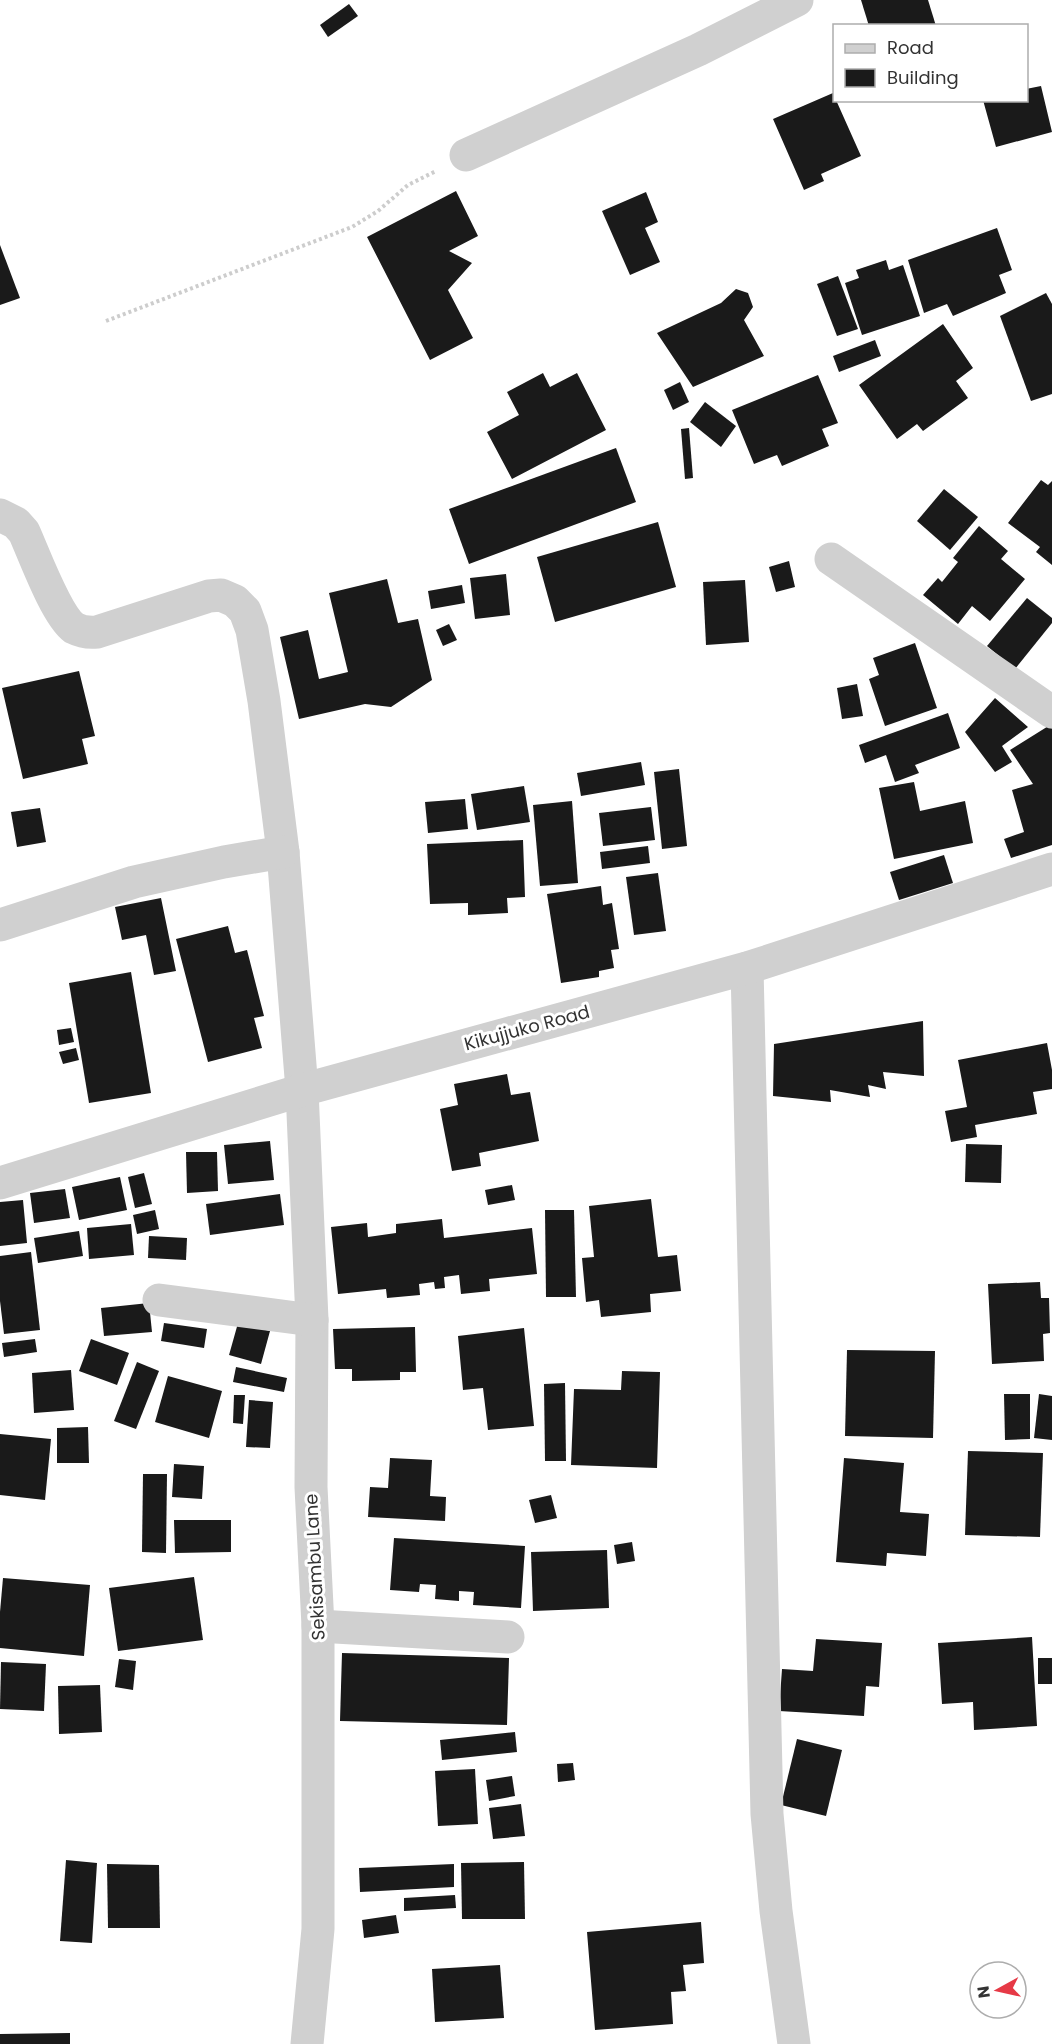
<svg xmlns="http://www.w3.org/2000/svg" width="1052" height="2044" font-family="Poppins,sans-serif">
<style>
.building{fill:#1a1a1a}
.lines{fill:none;stroke-linecap:round;stroke-linejoin:round}
.path{stroke:#cdcdcd;stroke-width:4;stroke-dasharray:3 3;stroke-linecap:butt}
.minor{stroke:#d0d0d0;stroke-width:33}
.labels{text-anchor:middle;stroke-width:6;stroke-linejoin:round;paint-order:stroke}
.street-label{font-size:18px;fill:#333;stroke:#fff}
</style>
<rect width="100%" height="100%" fill="#fff"/>
<g class="building">
<polygon points="861,0 928,0 936,26 869,26"/>
<polygon points="349,4 358,16 328,37 320,25"/>
<polygon points="1041,86 1052,132 996,147 983,100 1026,100 1026,89"/>
<polygon points="833,93 834,100 836,100 861,156 821,174 824,181 804,190 773,119"/>
<polygon points="456,191 478,236 449,251 472,263 448,290 473,338 430,360 367,237"/>
<polygon points="646,192 658,222 645,228 660,262 630,275 602,211"/>
<polygon points="997,228 1012,270 999,275 1006,293 953,316 947,304 924,313 908,260"/>
<polygon points="0,245 20,298 0,305"/>
<polygon points="886,260 889,270 903,265 920,316 862,335 845,283 859,278 856,270"/>
<polygon points="838,276 858,329 837,336 817,284"/>
<polygon points="736,289 748,293 753,307 744,320 764,356 693,387 657,333 721,303"/>
<polygon points="1046,293 1052,304 1052,394 1031,401 1000,316"/>
<polygon points="943,324 973,368 956,381 968,398 923,431 917,424 897,439 859,385"/>
<polygon points="875,340 881,356 839,372 833,356"/>
<polygon points="543,373 550,387 577,373 606,430 512,479 487,432 519,415 507,392"/>
<polygon points="818,375 838,423 822,429 829,446 782,466 777,455 754,464 732,410"/>
<polygon points="680,382 689,402 673,410 664,390"/>
<polygon points="705,402 736,426 721,447 690,422"/>
<polygon points="689,428 693,478 685,479 681,429"/>
<polygon points="616,448 636,502 469,564 449,509"/>
<polygon points="1041,480 1048,485 1052,481 1052,565 1036,552 1040,547 1008,523"/>
<polygon points="944,489 978,517 950,550 917,521"/>
<polygon points="658,522 676,587 555,622 537,557"/>
<polygon points="979,526 1008,551 1001,559 1025,579 990,621 972,606 958,624 923,595 938,578 942,582 958,562 953,558"/>
<polygon points="789,561 795,587 776,592 769,567"/>
<polygon points="506,574 510,615 475,619 470,578"/>
<polygon points="387,579 398,623 418,619 432,680 391,707 365,704 299,719 280,637 308,630 319,679 348,672 329,593"/>
<polygon points="745,580 749,642 706,645 703,582"/>
<polygon points="462,585 465,603 431,609 428,591"/>
<polygon points="1027,598 1052,618 1052,623 1015,669 987,646"/>
<polygon points="449,624 457,640 443,646 436,630"/>
<polygon points="915,643 937,708 885,726 869,679 879,675 873,658"/>
<polygon points="79,671 95,736 82,739 88,764 23,779 2,688"/>
<polygon points="857,684 863,716 842,719 837,688"/>
<polygon points="995,698 1028,727 1002,746 1012,762 995,772 965,732"/>
<polygon points="948,713 960,748 915,765 919,773 895,782 886,755 865,763 859,745"/>
<polygon points="1050,725 1052,729 1052,845 1011,858 1004,839 1024,832 1012,790 1033,784 1010,750"/>
<polygon points="641,762 645,785 581,796 577,773"/>
<polygon points="679,769 687,846 662,849 654,772"/>
<polygon points="914,782 920,811 965,801 973,843 894,859 879,788"/>
<polygon points="524,786 530,822 477,830 471,794"/>
<polygon points="465,799 468,829 428,833 425,802"/>
<polygon points="572,801 578,883 540,886 533,805"/>
<polygon points="651,807 655,840 603,846 599,813"/>
<polygon points="40,808 46,842 17,847 11,812"/>
<polygon points="523,840 525,897 507,898 508,913 468,915 468,903 430,904 427,844"/>
<polygon points="648,846 650,863 602,869 600,852"/>
<polygon points="944,855 953,883 899,900 890,872"/>
<polygon points="658,873 666,931 634,935 626,877"/>
<polygon points="601,886 603,905 612,903 619,949 611,950 614,968 599,971 599,977 561,983 547,894"/>
<polygon points="161,898 176,971 154,975 146,935 122,940 115,907"/>
<polygon points="228,926 235,953 247,950 264,1016 254,1018 262,1048 208,1062 176,939"/>
<polygon points="131,972 151,1093 89,1103 69,983"/>
<polygon points="923,1021 924,1076 883,1072 886,1089 868,1085 870,1097 830,1090 831,1102 773,1096 774,1044"/>
<polygon points="71,1028 74,1042 59,1045 57,1030"/>
<polygon points="1047,1043 1052,1070 1052,1089 1033,1092 1037,1114 975,1125 977,1137 951,1142 945,1111 967,1107 958,1060"/>
<polygon points="76,1048 79,1060 63,1064 59,1052"/>
<polygon points="507,1074 511,1095 530,1092 539,1141 479,1153 481,1166 452,1171 440,1109 458,1105 454,1084"/>
<polygon points="270,1141 274,1180 228,1184 224,1145"/>
<polygon points="966,1144 1002,1145 1001,1183 965,1182"/>
<polygon points="186,1152 217,1152 218,1191 187,1193"/>
<polygon points="144,1173 152,1204 135,1208 128,1177"/>
<polygon points="120,1177 127,1210 79,1220 72,1187"/>
<polygon points="512,1185 515,1200 488,1205 485,1190"/>
<polygon points="65,1189 70,1218 34,1223 30,1193"/>
<polygon points="280,1194 284,1225 210,1235 206,1204"/>
<polygon points="651,1199 658,1257 677,1255 681,1291 650,1294 651,1312 601,1317 599,1300 586,1302 582,1258 594,1257 589,1206"/>
<polygon points="23,1200 27,1243 0,1246 0,1202"/>
<polygon points="155,1210 159,1229 137,1234 133,1215"/>
<polygon points="545,1210 574,1210 576,1297 546,1297"/>
<polygon points="442,1219 444,1238 532,1228 537,1274 489,1279 490,1291 461,1294 459,1275 444,1277 445,1288 435,1289 434,1282 419,1284 420,1295 387,1298 386,1289 338,1294 331,1227 367,1223 368,1237 396,1233 396,1224"/>
<polygon points="131,1224 134,1255 89,1259 87,1228"/>
<polygon points="79,1231 83,1256 38,1263 34,1238"/>
<polygon points="149,1236 187,1238 186,1260 148,1258"/>
<polygon points="31,1252 40,1330 4,1334 0,1301 0,1256"/>
<polygon points="1040,1282 1041,1298 1049,1298 1050,1333 1043,1334 1044,1361 992,1364 988,1284"/>
<polygon points="149,1303 152,1332 104,1336 101,1308"/>
<polygon points="164,1323 207,1329 204,1348 161,1341"/>
<polygon points="238,1323 270,1331 261,1364 229,1355"/>
<polygon points="415,1327 416,1372 400,1372 400,1380 352,1381 352,1369 335,1369 333,1329"/>
<polygon points="524,1328 534,1426 488,1430 483,1388 463,1390 458,1336"/>
<polygon points="35,1339 37,1352 4,1357 2,1343"/>
<polygon points="91,1339 129,1353 117,1385 79,1371"/>
<polygon points="847,1350 935,1351 933,1438 845,1436"/>
<polygon points="137,1362 159,1371 136,1429 114,1421"/>
<polygon points="236,1367 287,1378 284,1392 233,1382"/>
<polygon points="71,1370 74,1410 34,1413 32,1373"/>
<polygon points="622,1371 660,1372 657,1468 571,1465 574,1389 621,1390"/>
<polygon points="168,1376 222,1391 209,1438 155,1422"/>
<polygon points="565,1383 566,1461 545,1461 544,1384"/>
<polygon points="1004,1394 1030,1394 1030,1439 1005,1440"/>
<polygon points="1039,1394 1052,1396 1052,1440 1034,1438"/>
<polygon points="234,1395 245,1395 243,1424 233,1423"/>
<polygon points="249,1400 273,1402 270,1448 246,1447"/>
<polygon points="88,1427 89,1463 57,1463 57,1428"/>
<polygon points="0,1434 51,1439 45,1500 0,1495"/>
<polygon points="968,1451 1043,1453 1040,1537 965,1535"/>
<polygon points="390,1458 432,1460 430,1496 446,1497 445,1521 368,1517 370,1487 388,1488"/>
<polygon points="844,1458 904,1463 900,1512 929,1514 926,1556 887,1553 886,1566 836,1562"/>
<polygon points="174,1464 204,1466 202,1499 172,1497"/>
<polygon points="143,1474 167,1474 166,1553 142,1552"/>
<polygon points="551,1495 557,1518 535,1523 529,1500"/>
<polygon points="174,1520 231,1520 231,1552 175,1553"/>
<polygon points="394,1538 525,1546 521,1608 473,1605 474,1592 459,1591 459,1601 435,1599 436,1585 420,1584 419,1592 390,1590"/>
<polygon points="632,1542 635,1561 617,1564 614,1545"/>
<polygon points="607,1550 609,1608 533,1611 531,1552"/>
<polygon points="194,1577 203,1640 118,1651 109,1588"/>
<polygon points="3,1578 90,1585 84,1656 0,1648 0,1612"/>
<polygon points="1032,1637 1037,1726 974,1730 973,1702 942,1704 938,1643"/>
<polygon points="816,1639 882,1643 879,1687 866,1686 864,1716 779,1711 782,1669 813,1671"/>
<polygon points="342,1653 509,1658 507,1725 340,1721"/>
<rect x="1038" y="1658" width="14" height="26"/>
<polygon points="119,1659 136,1661 133,1690 115,1687"/>
<polygon points="1,1662 46,1664 44,1711 0,1709"/>
<polygon points="100,1685 102,1732 59,1734 58,1686"/>
<polygon points="515,1732 517,1752 442,1760 440,1740"/>
<polygon points="797,1739 842,1750 826,1816 781,1805"/>
<polygon points="573,1763 575,1780 558,1782 557,1764"/>
<polygon points="475,1769 478,1824 438,1826 435,1771"/>
<polygon points="512,1776 515,1796 489,1801 486,1780"/>
<polygon points="521,1804 525,1836 493,1839 489,1808"/>
<polygon points="66,1860 97,1863 92,1943 60,1941"/>
<polygon points="524,1862 525,1919 462,1919 461,1863"/>
<polygon points="107,1864 159,1865 160,1928 108,1928"/>
<polygon points="454,1864 454,1887 360,1892 359,1868"/>
<polygon points="455,1895 456,1908 404,1911 404,1898"/>
<polygon points="396,1915 399,1933 364,1938 362,1920"/>
<polygon points="701,1922 704,1963 683,1965 686,1991 671,1992 673,2024 595,2030 587,1932"/>
<polygon points="500,1965 504,2018 435,2022 432,1969"/>
<polygon points="70,2033 70,2044 0,2044 0,2034"/>
</g>
<g class="lines">
<polyline class="path" points="106,321 352,227 378,211 408,185 436,171"/>
<g class="minor">
<polyline points="466,155 698,50 797,0"/>
<path d="M 0,515 L 16,523 L 24,532 C 34,554 56,615 74,628 C 82,632 88,633 97,632 L 209,596 L 221,595 L 235,601 L 245,611 L 252,630 L 264,701 L 283,852 L 302,1090 L 312,1320 L 311,1487 L 318,1626 L 318,1929 L 307,2044"/>
<polyline points="831,559 1052,712"/>
<polyline points="0,925 134,882 224,862 283,852"/>
<polyline points="747,968 767,1814 776,1911 794,2044"/>
<polyline points="0,1183 302,1090 747,968 1052,869"/>
<polyline points="159,1300 312,1320"/>
<polyline points="318,1626 508,1637"/>
</g>
</g>
<g class="labels">
<g class="street-label">
<text transform="translate(527 1028) rotate(-15)" y="6">Kikujjuko Road</text>
<text transform="translate(315 1567) rotate(-93)" y="6">Sekisambu Lane</text>
</g>
</g>
<rect x="833" y="24" width="195" height="78" fill="#ffffff" stroke="#adadad" stroke-width="1.5"/>
<rect x="845" y="44" width="30" height="9" fill="#d0d0d0" stroke="#adadad" stroke-width="1.5"/>
<text x="887" y="54" font-size="18" fill="#333333">Road</text>
<rect x="845" y="69" width="30" height="18" fill="#1a1a1a" stroke="#adadad" stroke-width="1.5"/>
<text x="887" y="84" font-size="18" fill="#333333">Building</text>
<g transform="translate(998 1990) rotate(262)"><circle r="28" fill="#ffffff" stroke="#adadad" stroke-width="1.5"/>
<path d="M0-4.5L10 22L0 15L-10 22Z" fill="#e63946"/>
<text y="-9" font-size="16" font-weight="bold" text-anchor="middle" fill="#333333">N</text>
</g>
</svg>
